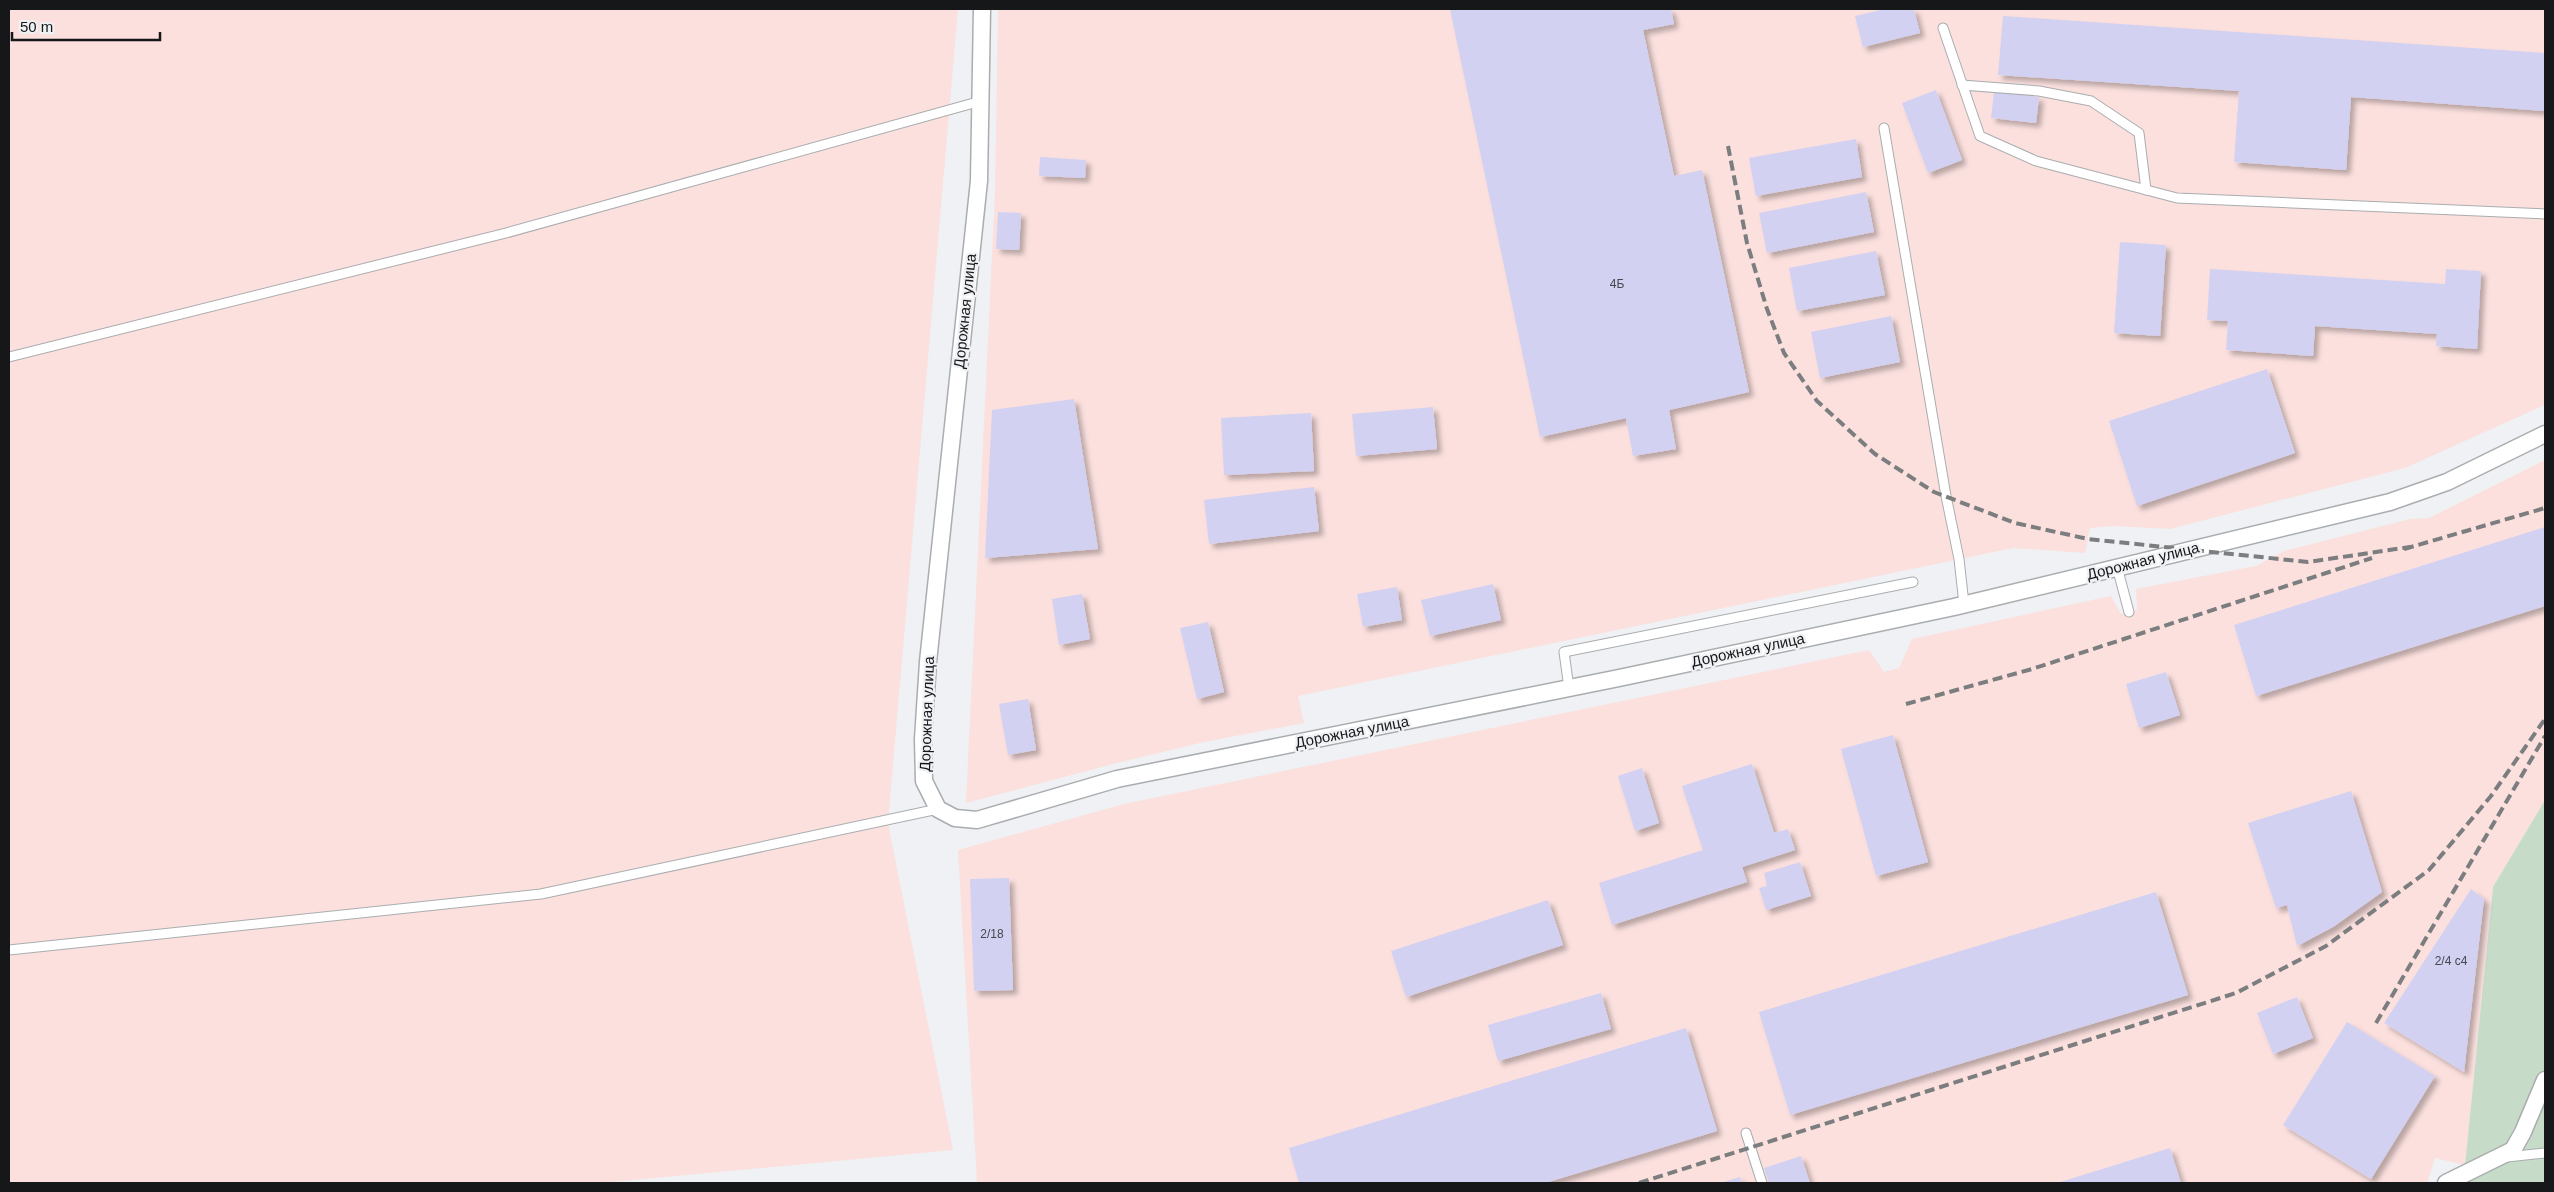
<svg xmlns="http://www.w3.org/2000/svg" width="2554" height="1192" font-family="Arial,sans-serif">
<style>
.industrial{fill:#fbe0de}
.green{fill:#c6dcc9}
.building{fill:#d3d1f2;filter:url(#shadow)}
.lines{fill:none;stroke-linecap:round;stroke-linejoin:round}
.lane-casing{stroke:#aaadaf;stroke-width:11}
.street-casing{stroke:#aaadaf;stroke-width:19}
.lane{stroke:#fff;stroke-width:9}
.street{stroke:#fff;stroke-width:16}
.rail{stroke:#7b7d7f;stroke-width:4;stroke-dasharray:10 5;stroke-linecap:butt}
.labels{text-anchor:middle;stroke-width:4.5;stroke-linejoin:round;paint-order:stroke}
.number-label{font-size:12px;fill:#45464e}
.street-label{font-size:15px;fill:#161718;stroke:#eff1f4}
</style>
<defs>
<filter id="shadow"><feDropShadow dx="4.5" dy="4.5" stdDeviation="2.5" flood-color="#0004"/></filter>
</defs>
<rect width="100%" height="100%" fill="#eff1f4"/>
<g class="industrial">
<polygon points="9,9 958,9 888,823 953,1150 601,1183 9,1183"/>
<polygon points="998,9 2545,9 2545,405 2405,468 2170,529 2114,526 2090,528 2085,553 2013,548 1298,696 1304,723 1204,742 1113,764 966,803 995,192"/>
<polygon points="2545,460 2545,800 2493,887 2465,1165 2435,1158 2427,1183 977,1183 958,850 1124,804 1869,650 1884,672 1899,668 1912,639 2111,596 2121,614 2137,610 2136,589 2256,566 2284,551 2410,519 2429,518"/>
</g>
<polygon class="green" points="2545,800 2545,1183 2459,1183 2465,1165 2493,887"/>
<g class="building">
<polygon points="1450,9 1671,9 1674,24 1643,30 1674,176 1702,170 1749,392 1669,410 1676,449 1633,456 1626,418 1540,437"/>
<polygon points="1885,9 1914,9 1920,33 1863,47 1855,16"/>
<polygon points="2003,16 2545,53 2545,111 2351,97 2346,170 2234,162 2239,91 1998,75"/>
<polygon points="1936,90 1962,160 1928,173 1902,103"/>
<polygon points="1994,92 2039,97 2036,123 1991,118"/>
<polygon points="1856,139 1862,177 1756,196 1749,158"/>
<polygon points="1040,157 1086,160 1085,178 1039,176"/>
<polygon points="1866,192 1874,232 1767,253 1759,213"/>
<polygon points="998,212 1021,213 1019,250 996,249"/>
<polygon points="2120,242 2166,245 2160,336 2114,333"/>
<polygon points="1876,251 1885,295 1797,311 1789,268"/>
<polygon points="2210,269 2445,284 2446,269 2481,271 2477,349 2436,346 2437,334 2315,326 2313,356 2226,350 2228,321 2207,320"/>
<polygon points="1891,316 1900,362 1820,378 1811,332"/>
<polygon points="2267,369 2295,453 2137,506 2109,421"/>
<polygon points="1074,399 1098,549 985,558 992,410"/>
<polygon points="1433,407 1437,449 1356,456 1352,414"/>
<polygon points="1311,413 1314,471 1224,475 1221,418"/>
<polygon points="1314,487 1319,531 1209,544 1204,500"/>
<polygon points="2545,527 2545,606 2256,696 2234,625"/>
<polygon points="1493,584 1501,620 1430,636 1421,600"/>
<polygon points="1397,587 1402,620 1363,627 1357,594"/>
<polygon points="1082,594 1090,639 1059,645 1052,599"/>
<polygon points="1208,622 1224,692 1197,699 1180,628"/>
<polygon points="2166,672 2180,715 2139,728 2126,684"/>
<polygon points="1028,699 1036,750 1008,755 999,704"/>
<polygon points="1893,735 1928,862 1876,876 1841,749"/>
<polygon points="1752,764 1774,833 1788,829 1795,850 1742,867 1747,882 1612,925 1599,883 1703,850 1682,786"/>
<polygon points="1642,768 1659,823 1635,831 1618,776"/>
<polygon points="2351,791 2382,892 2333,927 2297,946 2287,905 2276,908 2248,823"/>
<polygon points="1800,862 1811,896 1766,910 1759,888 1767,886 1764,873"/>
<polygon points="1009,878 1013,990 974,991 970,879"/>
<polygon points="2471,889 2484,899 2464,1072 2384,1023"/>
<polygon points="2156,892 2188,995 1790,1115 1759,1012"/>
<polygon points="1548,900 1563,945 1406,997 1391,951"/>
<polygon points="1601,993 1611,1029 1498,1061 1488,1025"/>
<polygon points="2297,997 2313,1038 2273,1054 2257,1013"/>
<polygon points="2347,1022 2435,1076 2371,1179 2283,1125"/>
<polygon points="1686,1028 1717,1131 1545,1183 1299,1183 1289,1148"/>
<polygon points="2170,1148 2181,1183 2057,1183"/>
<polygon points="1801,1156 1810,1183 1769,1183 1764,1168"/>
<polygon points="1740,1177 1742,1183 1720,1183"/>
</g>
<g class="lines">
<defs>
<g id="lane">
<polyline points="1943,28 1980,136 2036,161 2177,198 2545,214"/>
<polyline points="1962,85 2039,91 2091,101 2139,133 2146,190"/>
<polyline points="1884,128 1946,496 1959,559 1964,604"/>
<polyline points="9,357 506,233 981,101"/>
<polyline points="2117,567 2129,612"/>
<polyline points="1569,688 1564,652 1913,582"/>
<polyline points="9,950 541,894 938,809"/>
<polyline points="1746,1133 1762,1183"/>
<polyline points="2507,1157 2545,1153"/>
</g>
<g id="street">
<polyline points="982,9 979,181 928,662 923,739 924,781 938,809 955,818 977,820 1117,779 1619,678 1954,607 2390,502 2447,482 2545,434"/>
<polyline points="2446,1183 2513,1150 2523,1132 2545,1080"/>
</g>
</defs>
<use href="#lane" class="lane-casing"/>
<use href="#street" class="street-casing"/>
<use href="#lane" class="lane"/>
<use href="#street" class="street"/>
<g class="rail">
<polyline points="1728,146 1747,243 1767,309 1784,353 1817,401 1875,454 1934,492 2015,523 2088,539 2308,562 2410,547"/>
<polyline points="2404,549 2545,508"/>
<polyline points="1906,704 2032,669 2372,558"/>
<polyline points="2376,1023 2545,736"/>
<polyline points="1639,1183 2236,993 2326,946 2429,870 2491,796 2545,719"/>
</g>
</g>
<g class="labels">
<g class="number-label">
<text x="1617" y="288">4Б</text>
<text x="992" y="938">2/18</text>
<text x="2451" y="965">2/4 с4</text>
</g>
<g class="street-label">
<text transform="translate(965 311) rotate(-84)" y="5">Дорожная улица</text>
<text transform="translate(2143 561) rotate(-14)" y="5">Дорожная улица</text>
<text transform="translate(1748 650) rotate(-12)" y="5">Дорожная улица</text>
<text transform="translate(927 714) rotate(-88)" y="5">Дорожная улица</text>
<text transform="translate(1352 732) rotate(-11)" y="5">Дорожная улица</text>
</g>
</g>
<rect width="2554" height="1192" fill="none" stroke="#161718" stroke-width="20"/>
<path d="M12 32v8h148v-8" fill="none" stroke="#161718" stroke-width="2.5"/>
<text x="20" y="32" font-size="15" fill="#161718" stroke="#eff1f4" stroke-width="4" paint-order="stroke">50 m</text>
</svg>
